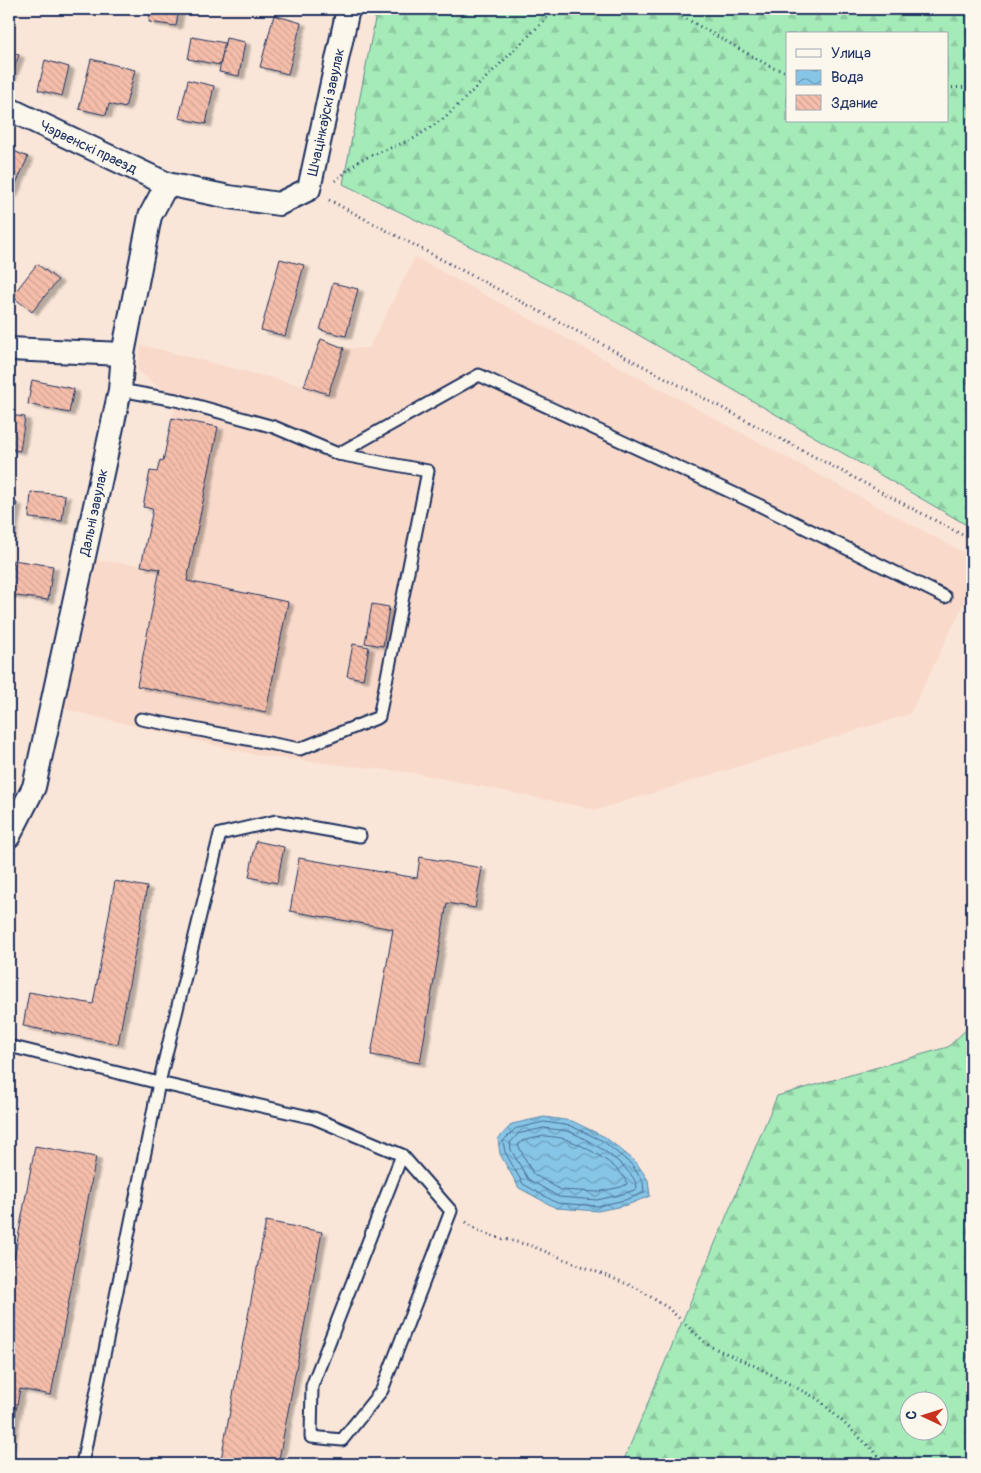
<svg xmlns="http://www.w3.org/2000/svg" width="981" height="1473" font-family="Pangolin,sans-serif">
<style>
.built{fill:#f9daca}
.forest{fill:url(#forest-firs);stroke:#608d8b;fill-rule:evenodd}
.water{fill:url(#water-waves);stroke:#5b89b0}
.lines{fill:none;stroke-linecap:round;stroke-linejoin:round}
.shore{stroke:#466b94;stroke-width:1}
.building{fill:url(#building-back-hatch);stroke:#1b2f5e;filter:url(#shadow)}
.service-casing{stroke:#1b2f5e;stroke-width:15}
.minor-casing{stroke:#1b2f5e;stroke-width:26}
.path{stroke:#1b2f5e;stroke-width:3;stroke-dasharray:1 4;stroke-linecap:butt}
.service{stroke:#fbf7ec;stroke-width:11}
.minor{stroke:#fbf7ec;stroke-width:22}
.labels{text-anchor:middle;stroke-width:4.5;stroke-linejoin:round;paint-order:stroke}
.street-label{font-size:14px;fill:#1b2f5e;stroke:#fbf7ec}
</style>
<defs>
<pattern id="forest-firs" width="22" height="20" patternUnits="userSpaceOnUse" patternTransform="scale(1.25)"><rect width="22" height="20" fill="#a4ebb8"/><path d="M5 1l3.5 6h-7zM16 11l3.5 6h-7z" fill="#8dcaa1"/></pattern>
<pattern id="water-waves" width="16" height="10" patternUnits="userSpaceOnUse" patternTransform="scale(1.25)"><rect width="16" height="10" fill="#86c5e6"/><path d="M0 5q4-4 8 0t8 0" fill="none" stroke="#6da0be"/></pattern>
<pattern id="building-back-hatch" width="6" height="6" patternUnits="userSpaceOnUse" patternTransform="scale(1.25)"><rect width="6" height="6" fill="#f6beaa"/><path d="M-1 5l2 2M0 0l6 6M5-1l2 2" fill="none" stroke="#d2a495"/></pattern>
<filter id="shadow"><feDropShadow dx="5.5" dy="3" stdDeviation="1" flood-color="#0004"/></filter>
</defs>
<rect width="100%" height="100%" fill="#fae6d8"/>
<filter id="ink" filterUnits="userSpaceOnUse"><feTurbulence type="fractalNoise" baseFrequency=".02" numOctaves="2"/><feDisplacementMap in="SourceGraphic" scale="10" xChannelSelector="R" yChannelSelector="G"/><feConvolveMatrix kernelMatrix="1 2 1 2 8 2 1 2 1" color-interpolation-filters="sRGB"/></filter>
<g filter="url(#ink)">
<polygon class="built" points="415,257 972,557 972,587 910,714 597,810 414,773 260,756 59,708 63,683 71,675 76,657 72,641 93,560 142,565 153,509 143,507 150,471 157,472 160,460 163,460 176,400 137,370 141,345 304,386 321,339 344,348 369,348"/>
<g class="forest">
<path d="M 377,9 L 972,9 L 972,528 L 573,297 L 343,184 ZM 787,34 L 947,34 L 947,121 L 787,121 Z"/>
<path d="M 972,1024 L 972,1464 L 616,1464 L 623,1462 L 777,1096 L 948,1047 ZM 908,1400 L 938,1400 L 938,1430 L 908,1430 Z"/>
</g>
<polygon class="water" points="544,1117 572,1121 605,1137 636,1162 648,1180 650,1196 627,1205 598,1211 556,1208 519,1188 500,1154 498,1139 512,1124"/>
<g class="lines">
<g class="shore">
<polygon points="544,1122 571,1126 603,1141 632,1165 643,1182 644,1193 625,1200 598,1206 557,1203 523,1184 505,1152 503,1141 515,1129"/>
<path d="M 544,1128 C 552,1129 560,1130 567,1131 C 585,1136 638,1169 637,1189 L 623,1194 L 597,1200 L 559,1197 L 528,1179 L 511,1150 L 510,1143 L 518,1134 Z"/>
<path d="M 545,1136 C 552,1137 561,1137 568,1140 C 585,1146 623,1167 627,1184 L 621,1187 L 597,1192 L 561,1190 L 533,1174 L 518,1145 L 522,1141 Z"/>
</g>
</g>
<g class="building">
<polygon points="151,9 179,9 176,26 149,22"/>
<polygon points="274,15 301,23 288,74 260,67"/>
<polygon points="192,37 225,43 220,65 188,59"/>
<polygon points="226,38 245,42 239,76 219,72"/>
<polygon points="9,51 19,55 10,78 9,78"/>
<polygon points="91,59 135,70 125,108 109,104 106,115 79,109"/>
<polygon points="45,60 69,67 62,96 38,90"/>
<polygon points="188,80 214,86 206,124 179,118"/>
<polygon points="9,149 28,157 11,195 9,194"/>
<polygon points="280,259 304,265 285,336 261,330"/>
<polygon points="37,264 58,280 32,312 12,296"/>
<polygon points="333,283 358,289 346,336 320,330"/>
<polygon points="321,339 344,348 328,394 304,386"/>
<polygon points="32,380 74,389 69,413 28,404"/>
<polygon points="9,415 25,417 20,451 9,449"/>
<polygon points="172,418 218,427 187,581 288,602 266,712 137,686 160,569 141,566 153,509 143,507 150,471 157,472 160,460 163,461"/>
<polygon points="31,492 65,495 62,521 29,518"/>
<polygon points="9,501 17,503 9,543"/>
<polygon points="13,560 53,566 48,600 9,595"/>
<polygon points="372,604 389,607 383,646 365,643"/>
<polygon points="353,644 369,647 363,679 347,676"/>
<polygon points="256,841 284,847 277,883 249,877"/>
<polygon points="420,857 482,868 475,908 447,903 420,1063 371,1055 393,929 290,911 299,858 417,878"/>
<polygon points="115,881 147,887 118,1044 23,1026 29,992 93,1004"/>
<polygon points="35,1146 96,1157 51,1395 20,1389 9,1448 9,1286"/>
<polygon points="266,1221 322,1232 279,1459 305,1464 250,1464 221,1459"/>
</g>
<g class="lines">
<defs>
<g id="service">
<polyline points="120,390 176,400 274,427 338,454 479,375 761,506 945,597"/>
<polyline points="141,719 300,749 379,717 428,471 338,454"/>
<polyline points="9,1046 159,1083 314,1118 402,1155 451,1211 382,1390 342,1440 311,1437 312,1386 402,1155"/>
<polyline points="82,1464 159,1083 220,834 276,821 360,836"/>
</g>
<g id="minor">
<path id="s1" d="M 9,109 L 167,184 L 229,197 L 279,204 L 309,189 L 348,9"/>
<polyline points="9,349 123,354"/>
<path id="s2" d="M 9,836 L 34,787 L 120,390 L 123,354 L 150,216 L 167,184"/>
</g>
</defs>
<use href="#service" class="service-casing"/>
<use href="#minor" class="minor-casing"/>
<g class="path">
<polyline points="669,9 773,68 787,72"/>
<polyline points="947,88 972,87"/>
<polyline points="335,181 360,160 413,139 446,117 556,9"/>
<polyline points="329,200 972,540"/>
<polyline points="466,1222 477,1230 495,1237 529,1245 637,1288 668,1308 709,1346 753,1365 818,1399 872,1449 886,1464"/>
</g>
<use href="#service" class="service"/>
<use href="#minor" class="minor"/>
</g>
</g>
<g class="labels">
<g class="street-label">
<text dy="5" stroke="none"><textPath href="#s1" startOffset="401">Шчацінкаўскі завулак</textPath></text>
<text dy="5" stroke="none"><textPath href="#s1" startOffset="88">Чэрвенскі праезд</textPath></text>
<text dy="5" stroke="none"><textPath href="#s2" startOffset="336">Дальні завулак</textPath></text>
</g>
</g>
<rect width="981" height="1473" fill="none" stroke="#fbf7ec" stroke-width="30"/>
<rect x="15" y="15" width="951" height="1443" fill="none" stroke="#1b2f5e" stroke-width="2" filter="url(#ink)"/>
<rect x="786" y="32" width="162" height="90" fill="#fbf7ec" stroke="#a1a7b3"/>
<rect x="796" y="49" width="25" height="8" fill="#fbf7ec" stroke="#a1a7b3"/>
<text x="831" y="58" font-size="15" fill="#1b2f5e">Улица</text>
<rect x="796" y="70" width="25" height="15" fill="url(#water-waves)" stroke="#a1a7b3"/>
<text x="831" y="82" font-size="15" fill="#1b2f5e">Вода</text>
<rect x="796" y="95" width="25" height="15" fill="url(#building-back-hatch)" stroke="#a1a7b3"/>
<text x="831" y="108" font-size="15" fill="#1b2f5e">Здание</text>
<g transform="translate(924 1416) rotate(274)"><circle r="24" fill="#fbf7ec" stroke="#a1a7b3"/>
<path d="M0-4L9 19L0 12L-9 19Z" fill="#c8321e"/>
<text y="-8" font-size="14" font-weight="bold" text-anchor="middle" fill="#1b2f5e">С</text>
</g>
</svg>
